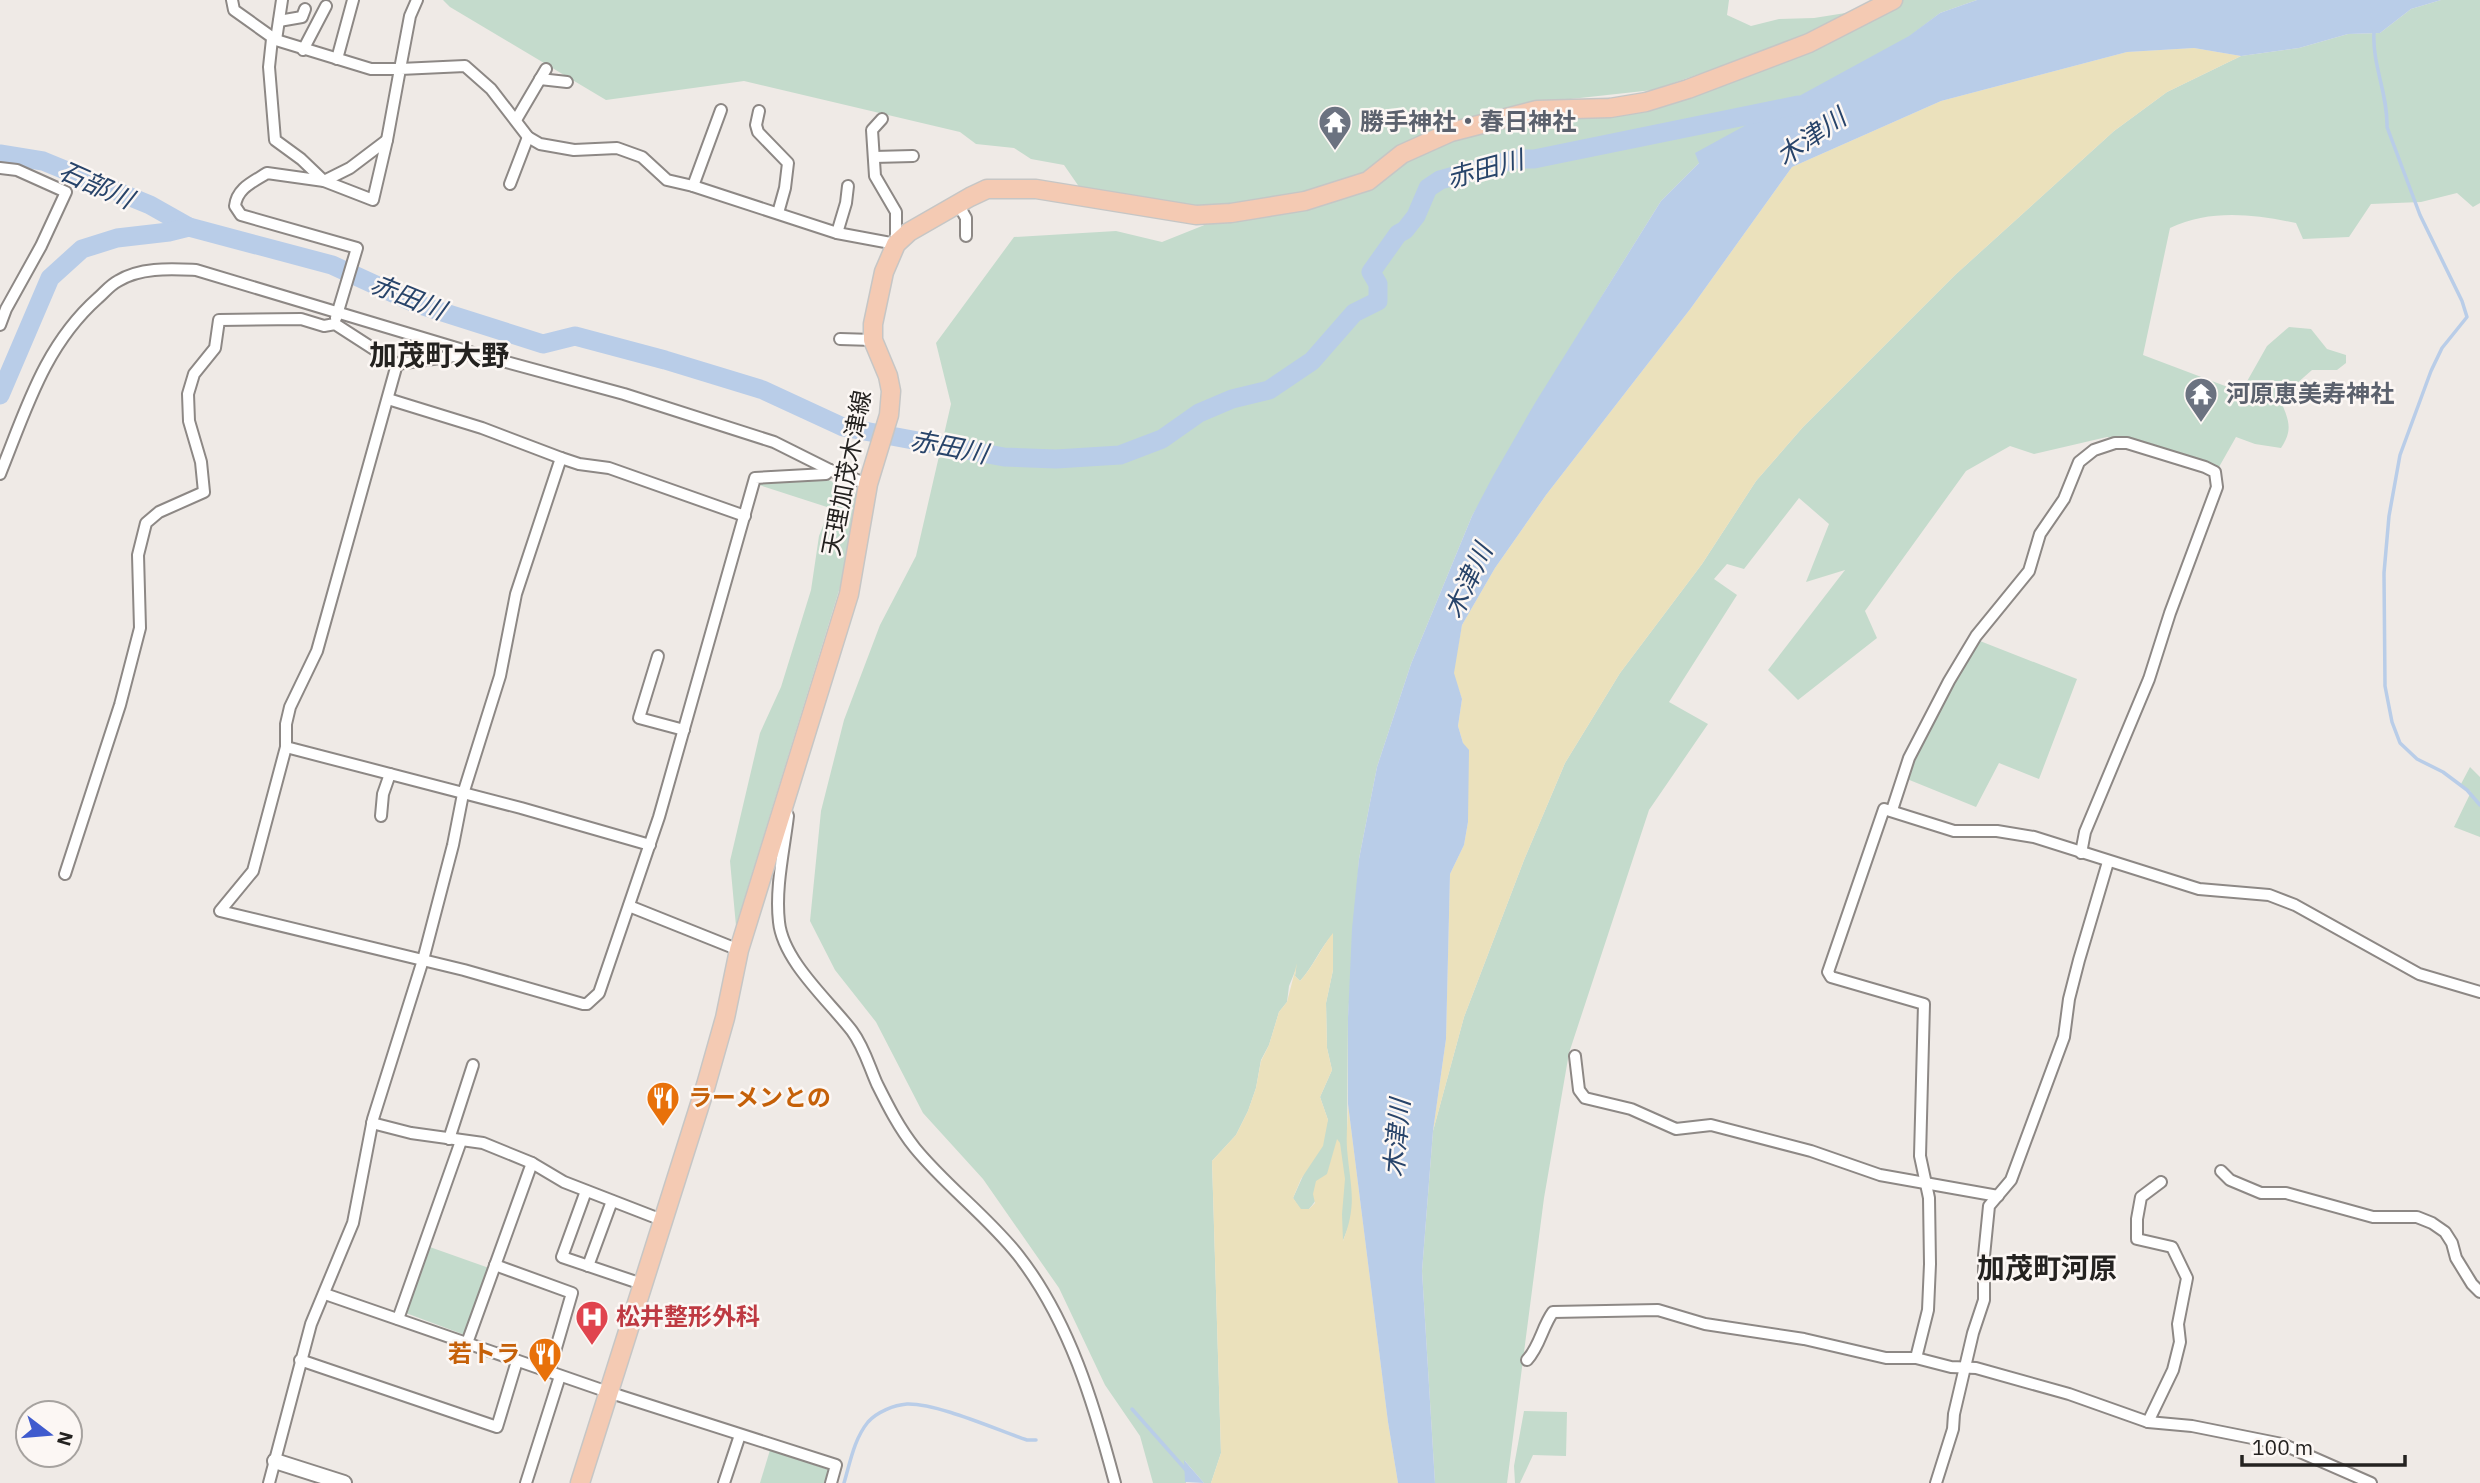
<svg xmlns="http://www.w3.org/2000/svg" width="2480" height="1483" font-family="'IBM Plex Sans','Noto Sans JP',sans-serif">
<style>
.green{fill:#c4dbcc}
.sand{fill:#ebe1bc}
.water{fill:#b9cde8}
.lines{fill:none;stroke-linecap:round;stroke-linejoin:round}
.stream{stroke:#b9cde8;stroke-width:3.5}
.river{stroke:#b9cde8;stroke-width:19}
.minor-casing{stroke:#8d8885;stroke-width:14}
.tertiary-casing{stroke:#8d8885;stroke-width:18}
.primary-casing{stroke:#c6c6c5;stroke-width:21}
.minor{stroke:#fff;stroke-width:10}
.tertiary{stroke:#fff;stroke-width:14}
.primary{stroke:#f4cab3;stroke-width:18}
.labels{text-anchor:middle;stroke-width:5;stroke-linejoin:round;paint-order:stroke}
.worship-label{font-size:24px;font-weight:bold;fill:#5b616d;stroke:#fcf7f4;text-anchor:start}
.street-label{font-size:24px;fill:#242220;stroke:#fcf7f4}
.food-label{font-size:24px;font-weight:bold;fill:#c56008;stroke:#fcf7f4;text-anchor:start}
.health-label{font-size:24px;font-weight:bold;fill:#be3a42;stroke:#fcf7f4;text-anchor:start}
.water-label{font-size:26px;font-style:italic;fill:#28446a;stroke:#fcf7f4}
.quarter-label{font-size:28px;font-weight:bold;fill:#242220;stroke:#fcf7f4}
</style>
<rect width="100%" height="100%" fill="#efeae6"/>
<g class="green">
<polygon points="443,0 1729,0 1727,15 1751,26 1779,19 1814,18 1858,11 1801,39 1653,90 1534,103 1376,167 1337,190 1204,208 1082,191 1064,165 1031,159 1014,148 976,144 960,132 744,81 606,100 450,7"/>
<path d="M 1900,0 L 1977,0 L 1940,13 L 1910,36 L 1699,163 L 1661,201 L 1605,291 L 1472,516 L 1411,664 L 1377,767 L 1359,859 L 1348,1017 L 1347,1145 L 1353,1186 L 1352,1218 L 1342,1243 L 1340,1143 C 1329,1164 1325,1192 1309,1209 L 1300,1209 L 1293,1198 L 1328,1120 L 1320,1097 L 1332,1070 L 1327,1048 L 1326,1003 L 1333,970 L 1333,934 C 1320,948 1313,967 1300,981 L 1295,976 L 1296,969 L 1289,986 L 1287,1002 L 1279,1012 L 1269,1045 L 1261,1060 L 1256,1088 L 1248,1111 L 1236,1135 L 1212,1161 L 1221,1453 L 1211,1483 L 1204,1483 L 1185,1461 L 1186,1483 L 1153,1483 L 1140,1436 L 1105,1385 L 1059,1288 L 983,1179 L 923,1113 L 876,1022 L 835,970 L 810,921 L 821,811 L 844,720 L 880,625 L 916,556 L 951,404 L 936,343 L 1014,237 L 1116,231 L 1162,242 L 1227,216 L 1307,208 L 1351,196 L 1424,148 L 1528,114 L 1620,109 Z"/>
<path d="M 2441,0 L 2480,0 L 2480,203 L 2473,207 L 2457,193 L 2421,202 L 2371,204 L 2349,237 L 2303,239 L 2296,223 C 2253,214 2210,209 2170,228 L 2143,355 L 2241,392 L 2267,346 L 2289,327 L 2311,329 L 2327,349 L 2346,355 L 2346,363 L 2337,370 L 2312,370 L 2287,392 L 2282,404 C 2290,423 2292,431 2281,448 L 2255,444 L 2236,437 L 2219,467 L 2175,453 L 2107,437 L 2034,454 L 2010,446 L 1966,471 L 1865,611 L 1877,638 L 1798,700 L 1768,670 L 1845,570 L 1806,582 L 1829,524 L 1799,498 L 1744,569 L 1727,564 L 1714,579 L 1737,595 L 1669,702 L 1708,724 L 1649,810 L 1569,1053 L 1544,1198 L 1507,1483 L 1435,1483 L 1422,1271 L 1433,1131 L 1464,1017 L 1524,860 L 1565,763 L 1620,673 L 1702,564 L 1756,481 L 1803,427 L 1955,275 L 2114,131 L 2167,92 L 2241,56 L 2299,48 L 2348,34 L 2380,33 L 2411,9 Z"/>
<polygon points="823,478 852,489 857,496 841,584 736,926 730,861 760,733 781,687 811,590 819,536 830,508 756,484 760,481"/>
<polygon points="1980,641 2077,679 2039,779 1999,763 1976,807 1907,779 1913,759 1970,653"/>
<polygon points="2470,767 2480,777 2480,837 2454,827 2471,792 2461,784"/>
<polygon points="427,1246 489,1268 465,1335 403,1312"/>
<polygon points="1524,1411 1567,1412 1566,1456 1533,1455 1520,1483 1515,1483 1514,1466"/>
<polygon points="770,1450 829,1470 828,1483 760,1483"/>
</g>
<g class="sand">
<polygon points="2194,48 2241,56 2167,92 2114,131 1955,275 1803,427 1756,481 1702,564 1620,673 1565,763 1524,860 1464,1017 1433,1131 1446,1039 1450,874 1464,845 1468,822 1463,743 1458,726 1462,699 1453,673 1462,625 1495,568 1546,495 1691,308 1792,167 1941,101 2127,52"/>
<path d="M 1333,933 L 1333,970 L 1326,1003 L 1327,1048 L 1332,1070 L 1320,1097 L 1328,1120 L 1323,1146 L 1301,1179 L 1293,1198 L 1301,1209 L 1309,1209 L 1315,1203 L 1313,1194 L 1316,1181 L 1327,1174 L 1337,1139 L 1340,1143 L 1345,1179 L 1342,1214 L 1343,1241 C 1358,1202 1350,1187 1347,1148 C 1346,1134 1348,1119 1348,1104 L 1388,1422 L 1398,1483 L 1211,1483 L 1221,1453 L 1212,1161 L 1236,1135 L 1248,1111 L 1256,1088 L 1261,1061 L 1269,1045 L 1279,1012 L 1287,1002 L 1297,963 L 1295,976 L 1300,981 C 1313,967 1321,948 1333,933 Z"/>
</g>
<g class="water">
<polygon points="1977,0 2441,0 2411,9 2380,33 2348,34 2299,48 2241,56 2194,48 2127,52 1941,101 1792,167 1691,308 1546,495 1495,568 1462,625 1454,673 1462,699 1458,726 1463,743 1469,750 1468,822 1464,845 1450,874 1446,1039 1433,1131 1422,1271 1435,1483 1398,1483 1388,1422 1348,1104 1348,1017 1352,929 1359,859 1377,767 1411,664 1472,516 1493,476 1535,403 1661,201 1699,163 1695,153 1909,36 1940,13"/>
<polygon points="1184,1460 1204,1483 1185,1482"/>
</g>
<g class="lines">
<g class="stream">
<path d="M 2374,32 C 2372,65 2388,94 2387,127 L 2420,215 L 2462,301 L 2467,317 L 2442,348 L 2431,371 L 2400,455 L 2389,516 L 2384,573 L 2385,686 L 2392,722 L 2400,743 L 2417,759 L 2443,772 L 2467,790 L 2480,805"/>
<polyline points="1132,1409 1186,1470"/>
<path d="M 844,1483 C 850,1463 854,1439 868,1422 C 877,1412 894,1405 907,1404 C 937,1403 997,1430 1027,1440 L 1036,1440"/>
</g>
<g class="river">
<polyline points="0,154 43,161 150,205 189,227"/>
<polyline points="0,395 50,278 82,249 117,238 169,232 189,227 332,265 417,304 543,344 575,336 665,360 763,390 843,427 1004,457 1056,459 1120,455 1162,439 1199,413 1232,399 1269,390 1312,361 1354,313 1378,301 1378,284 1371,272 1398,234 1405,230 1416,216 1428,188 1440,180 1515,159 1534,159 1798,105"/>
</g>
<defs>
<g id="minor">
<polyline points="232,0 234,10 276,40 371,69 400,69 410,16 417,0"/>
<polyline points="279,21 302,17 305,9"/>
<polyline points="272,39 269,67 275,140 301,159 324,181 373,200 387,140 400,69 465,66 491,89 528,137 540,144 574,150 617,148 642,157 667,180 693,186 837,233 896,244 896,212 875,176 872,130 882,119"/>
<polyline points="276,40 282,0"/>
<polyline points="303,50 326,6"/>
<polyline points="337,59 353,0"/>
<polyline points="540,79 567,82"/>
<polyline points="759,111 756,125 758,132 788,163 785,188 778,213"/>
<polyline points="516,120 546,69"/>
<polyline points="874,157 913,156"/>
<polyline points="0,168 17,170 66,192 41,246 6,309 0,325"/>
<polyline points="510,184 528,137"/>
<polyline points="693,186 721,110"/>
<polyline points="958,204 966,218 966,236"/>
<polyline points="837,233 846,203 848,186"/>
<path d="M 336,318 L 357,248 L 241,215 L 235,206 C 237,188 253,182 267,173 L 324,181 L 350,168 L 387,140"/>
<polyline points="840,339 873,340"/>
<polyline points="397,364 317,651 290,707 286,724 286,747 253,871 220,911 464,970 583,1004 587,1004 599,993 659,817 755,478 826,474 830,470"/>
<polyline points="388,399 482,428 561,458 579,464 609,468 745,516"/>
<path d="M 0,474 C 26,410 44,346 98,298 C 104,293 110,285 118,281 C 141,267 171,269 196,270 L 473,353 L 624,394 L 774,442 L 830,470 L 868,484"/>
<polyline points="658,656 639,718 684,730"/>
<polyline points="286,747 390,774"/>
<path d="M 785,810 L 788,816 C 784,850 775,888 779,922 C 783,961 829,1001 852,1031 C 864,1047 869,1066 877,1084 C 888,1106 899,1128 915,1148 C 946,1186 987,1216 1018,1255 C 1069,1320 1094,1404 1115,1483"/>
<polyline points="1892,810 1909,758 1949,681 1976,636 2029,571 2040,534 2064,499 2079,462 2094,450 2115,443 2127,443 2205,467 2215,472 2217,487 2170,613 2149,679 2085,832 2081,853"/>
<polyline points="381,816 383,794 390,774 521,808 650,845"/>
<polyline points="65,874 120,705 140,628 138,555 146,523 159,512 204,492 201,462 189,421 188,394 194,374 215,348 219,320 301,319 324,326 335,324 397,364 469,354"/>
<polyline points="629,906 739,950"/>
<polyline points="1575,1056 1579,1090 1585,1098 1631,1109 1676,1129 1711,1125 1811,1151 1880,1175 1998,1196"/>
<polyline points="372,1123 411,1133 483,1143 532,1163 564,1182 662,1220"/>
<polyline points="449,1139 473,1065"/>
<polyline points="2221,1171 2230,1180 2261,1193 2286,1193 2373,1217 2417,1217 2432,1223 2445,1232 2452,1243 2456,1258 2472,1284 2480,1292"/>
<polyline points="586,1191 562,1257 642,1284"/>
<polyline points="495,1265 572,1293 549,1372"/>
<polyline points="588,1266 612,1201"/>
<polyline points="325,1294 608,1392 836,1465 831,1483"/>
<polyline points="398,1319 461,1141"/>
<polyline points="467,1343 532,1163"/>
<polyline points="1916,1358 1928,1310 1930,1264 1929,1198 1920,1156 1924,1004 1831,977 1828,972 1884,809 1954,831 1997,831 2034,837 2199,889 2269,895 2295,905 2419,974 2480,992"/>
<polyline points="300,1360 497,1427 517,1361"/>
<path d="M 1527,1360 C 1540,1346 1542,1327 1553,1312 L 1658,1310 L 1705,1324 L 1804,1339 L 1886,1358 L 1916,1358 L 1951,1367 L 1976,1368 L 2069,1394 L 2148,1422 L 2192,1426 L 2282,1444 L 2371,1483"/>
<polyline points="2148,1422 2173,1370 2180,1342 2178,1324 2187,1278 2172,1247 2137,1239 2137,1219 2141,1197 2161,1182"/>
<polyline points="269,1483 311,1324 353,1223 373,1119 423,960 453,845 463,794 500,676 516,594 561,458"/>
<polyline points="526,1483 560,1376"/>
<polyline points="724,1483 740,1435"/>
<polyline points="1936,1483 1953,1429 1954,1414 1973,1333 1984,1300 1984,1256 1989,1206 2011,1180 2064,1037 2069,999 2079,960 2108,862"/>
</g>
<polyline id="tertiary" points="275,1461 344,1483"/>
<polyline id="primary" points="580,1483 706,1085 725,1018 739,950 849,594 868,484 889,415 891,391 888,376 873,340 873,324 884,272 896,244 909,232 970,197 987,189 1036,189 1196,215 1231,213 1305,201 1368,181 1402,154 1451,132 1537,110 1610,108 1646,102 1688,89 1809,43 1893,0"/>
</defs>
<use href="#minor" class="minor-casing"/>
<use href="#tertiary" class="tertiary-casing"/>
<use href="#primary" class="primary-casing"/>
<use href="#minor" class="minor"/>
<use href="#tertiary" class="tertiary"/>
<use href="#primary" class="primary"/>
</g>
<defs>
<symbol id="temple-pin" viewBox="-11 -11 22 30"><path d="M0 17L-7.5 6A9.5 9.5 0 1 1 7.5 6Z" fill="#6b7280" stroke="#fcf7f4"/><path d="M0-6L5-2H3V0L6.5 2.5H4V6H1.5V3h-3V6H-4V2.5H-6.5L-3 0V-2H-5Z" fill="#fff"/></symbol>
<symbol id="restaurant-pin" viewBox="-11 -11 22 30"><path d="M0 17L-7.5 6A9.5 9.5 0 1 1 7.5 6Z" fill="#e8710a" stroke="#fcf7f4"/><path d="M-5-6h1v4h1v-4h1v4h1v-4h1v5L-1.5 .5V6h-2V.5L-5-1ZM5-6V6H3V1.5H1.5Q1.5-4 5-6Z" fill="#fff"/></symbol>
<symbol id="hospital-pin" viewBox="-11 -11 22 30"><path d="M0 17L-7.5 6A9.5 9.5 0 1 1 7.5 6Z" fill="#e0444e" stroke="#fcf7f4"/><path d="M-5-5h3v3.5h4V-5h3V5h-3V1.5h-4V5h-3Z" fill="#fff"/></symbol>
</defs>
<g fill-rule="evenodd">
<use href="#temple-pin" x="1316" y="103" width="38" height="52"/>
<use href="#temple-pin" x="2182" y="375" width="38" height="52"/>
<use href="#restaurant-pin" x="644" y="1079" width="38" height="52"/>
<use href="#hospital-pin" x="573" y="1298" width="38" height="52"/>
<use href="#restaurant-pin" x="526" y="1335" width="38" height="52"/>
</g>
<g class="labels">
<g class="worship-label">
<text x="1360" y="130">勝手神社・春日神社</text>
<text x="2226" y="402">河原恵美寿神社</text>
</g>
<g class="street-label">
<text transform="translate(847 473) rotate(-79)" y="8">天理加茂木津線</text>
</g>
<g class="food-label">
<text x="688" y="1106">ラーメンとの</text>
<text x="520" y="1362" text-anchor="end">若トラ</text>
</g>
<g class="health-label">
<text x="616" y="1325">松井整形外科</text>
</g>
<g class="water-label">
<text transform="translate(1811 137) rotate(-35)" y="9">木津川</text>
<text transform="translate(1485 169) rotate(-15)" y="9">赤田川</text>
<text transform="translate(96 185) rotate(24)" y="9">石部川</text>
<text transform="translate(408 297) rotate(22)" y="9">赤田川</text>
<text transform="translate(949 447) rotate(11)" y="9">赤田川</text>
<text transform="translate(1468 581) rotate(-65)" y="9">木津川</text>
<text transform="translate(1397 1138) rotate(-85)" y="9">木津川</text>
</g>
<g class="quarter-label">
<text x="439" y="365">加茂町大野</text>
<text x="2047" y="1278">加茂町河原</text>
</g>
</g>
<g transform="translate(49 1434) rotate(106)"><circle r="33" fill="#fcf7f4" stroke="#a6a29f" stroke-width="2"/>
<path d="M0-5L12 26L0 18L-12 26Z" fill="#3f5bce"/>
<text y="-10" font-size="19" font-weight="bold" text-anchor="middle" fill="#242220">N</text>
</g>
<path d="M2242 1455v10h163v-10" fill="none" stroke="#242220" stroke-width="3.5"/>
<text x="2252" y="1455" font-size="21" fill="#242220" stroke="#fcf7f4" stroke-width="5" paint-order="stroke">100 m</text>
</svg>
